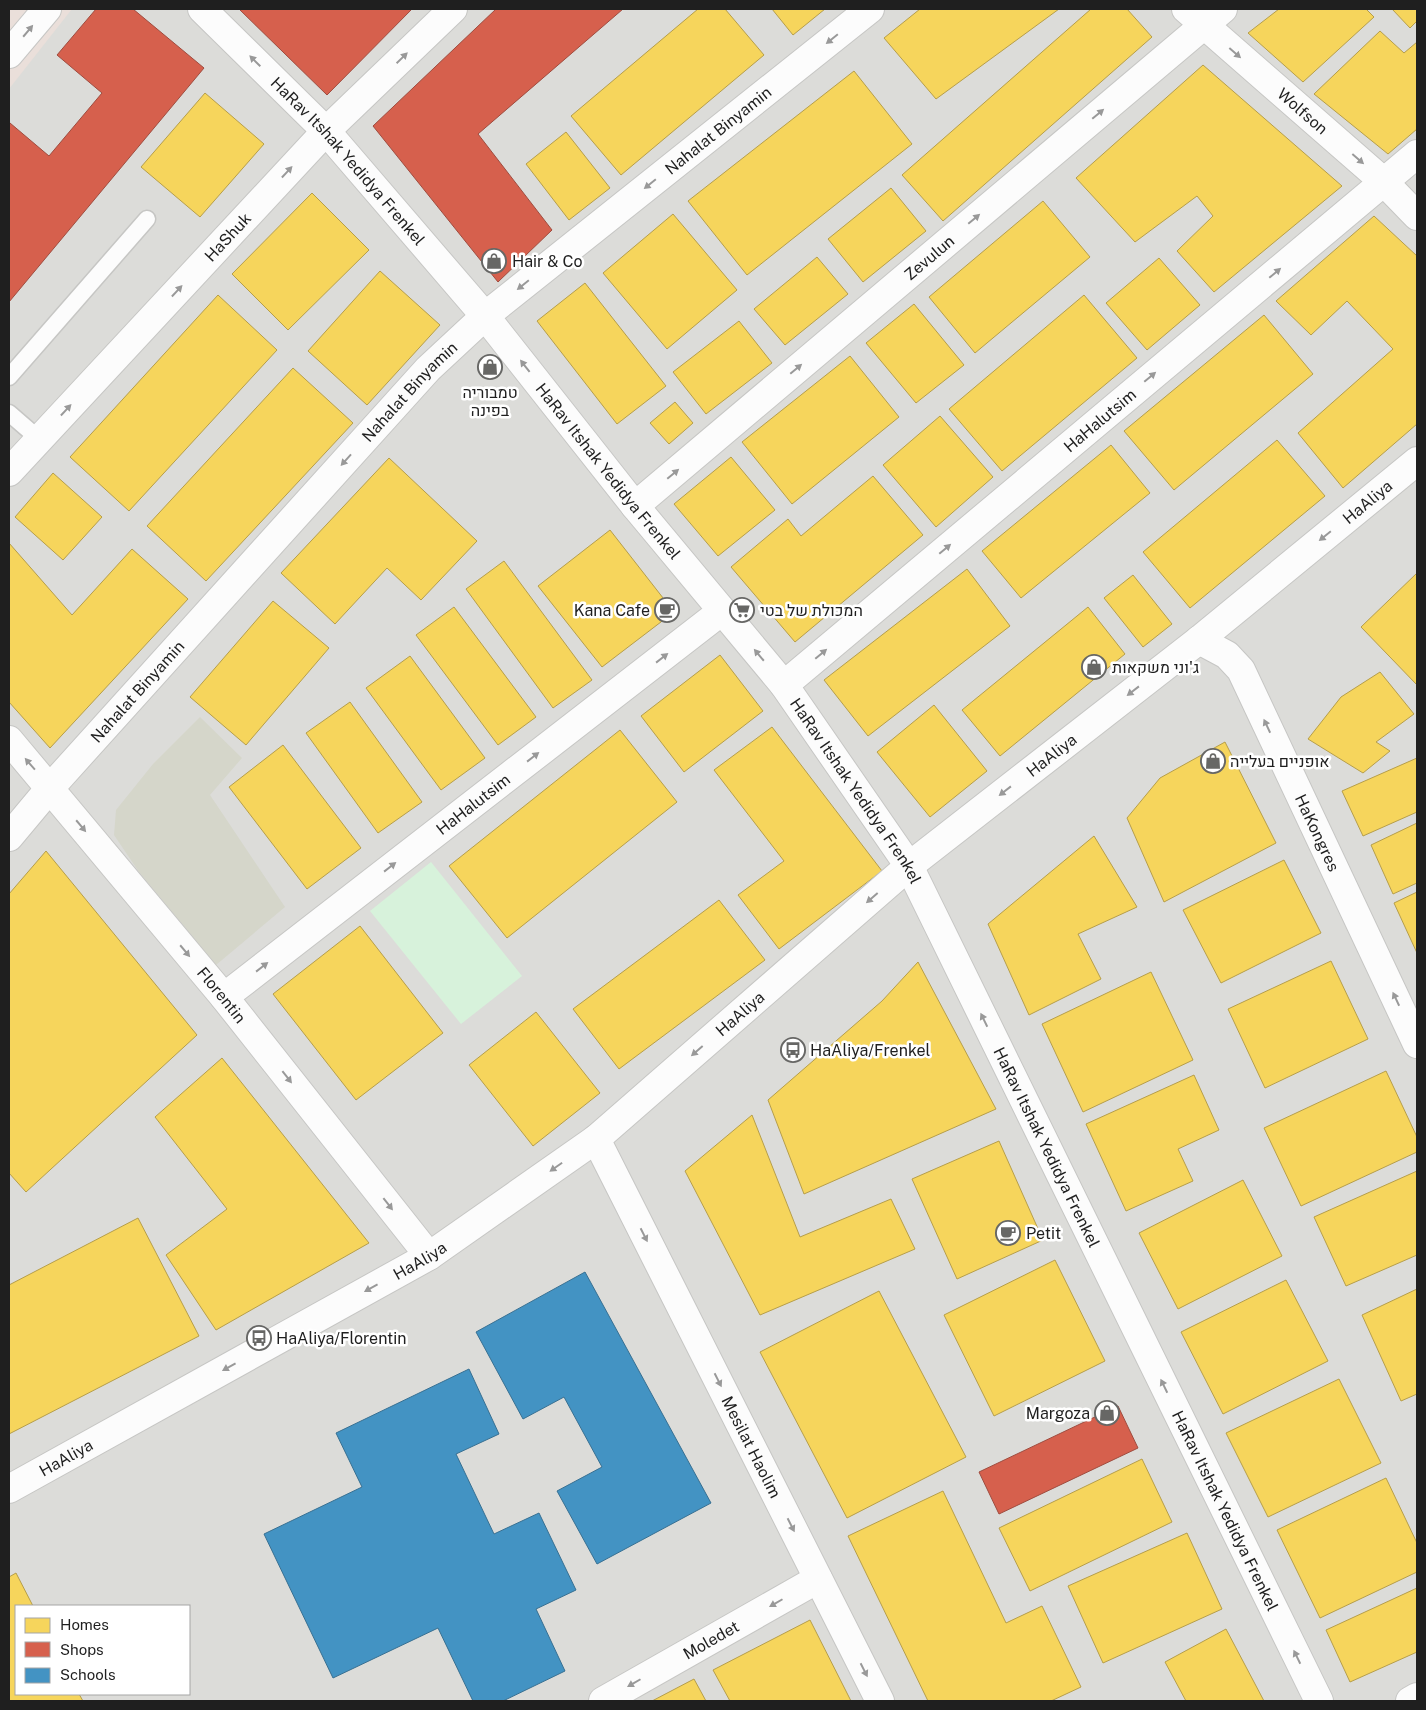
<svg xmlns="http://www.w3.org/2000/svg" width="1426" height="1710" font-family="'Public Sans',Heebo,sans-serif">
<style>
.residential{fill:#dcdcd9;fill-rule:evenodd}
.commercial{fill:#eadfda}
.construction{fill:#d5d6ca}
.park{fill:#d7f2db}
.homes{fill:#f6d55c;stroke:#b69e4a}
.shops{fill:#d6604d;stroke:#9f4c3f}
.schools{fill:#4393c3;stroke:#387092}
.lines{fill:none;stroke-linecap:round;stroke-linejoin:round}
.service-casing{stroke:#c6c6c4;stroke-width:19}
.minor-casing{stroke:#c6c6c4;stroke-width:30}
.tertiary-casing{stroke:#c6c6c4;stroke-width:30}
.service{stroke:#fcfcfc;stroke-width:16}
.minor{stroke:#fcfcfc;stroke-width:28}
.tertiary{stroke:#fcfcfc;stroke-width:28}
.oneway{fill:#999}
.labels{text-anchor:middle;stroke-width:5;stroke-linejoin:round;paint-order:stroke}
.street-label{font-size:16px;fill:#1f1f1f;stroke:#fff}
.poi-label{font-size:16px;fill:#1f1f1f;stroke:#fff;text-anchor:start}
</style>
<rect width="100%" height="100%" fill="#edede8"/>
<path class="residential" d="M 9,9 L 1417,9 L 1417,1701 L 9,1701 ZM 16,1606 L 189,1606 L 189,1694 L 16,1694 Z"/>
<polygon class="commercial" points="9,9 72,9 9,89"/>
<polygon class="construction" points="200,717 242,758 210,795 285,907 216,965 139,872 114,835 116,810 153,764"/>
<polygon class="park" points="431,862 522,976 461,1024 370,911"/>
<g class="homes">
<polygon points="698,9 725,9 764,55 621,175 571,116"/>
<polygon points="772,9 825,9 793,35"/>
<polygon points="920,9 1059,9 936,99 884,38"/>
<polygon points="1091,9 1127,9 1152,37 943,221 902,175"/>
<polygon points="1279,9 1366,9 1374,17 1303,82 1248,33"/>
<polygon points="1392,9 1417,9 1417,21 1410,28"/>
<polygon points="1380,31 1404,53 1417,42 1417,129 1388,154 1314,94"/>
<polygon points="1203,65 1342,186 1214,292 1177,251 1213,216 1197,196 1135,242 1076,178"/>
<polygon points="854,71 912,144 747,275 688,201"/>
<polygon points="205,93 264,144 200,217 141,167"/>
<polygon points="566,132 610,188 569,220 526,164"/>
<polygon points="891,188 926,231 863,282 828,239"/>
<polygon points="312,193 369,250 288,330 232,274"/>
<polygon points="1043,201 1090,257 975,353 929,297"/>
<polygon points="673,214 737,290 667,349 603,273"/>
<polygon points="1374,216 1417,256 1417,424 1343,488 1298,433 1393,349 1347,301 1311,335 1276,301"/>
<polygon points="817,257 848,294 785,345 754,309"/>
<polygon points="1159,258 1200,305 1147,350 1106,303"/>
<polygon points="380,271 440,325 367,405 308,351"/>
<polygon points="585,283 666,386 617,424 537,321"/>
<polygon points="218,295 277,350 129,511 70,457"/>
<polygon points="1084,295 1137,358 1002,471 949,409"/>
<polygon points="914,304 964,365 916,403 866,343"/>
<polygon points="1264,315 1313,374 1174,490 1124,431"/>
<polygon points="739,321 772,363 706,414 673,372"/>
<polygon points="850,356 899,417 792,504 742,442"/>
<polygon points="293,368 353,423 206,581 147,526"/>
<polygon points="675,402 693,423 669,444 650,423"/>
<polygon points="940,416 993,477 936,527 883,465"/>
<polygon points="1277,440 1325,496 1190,608 1143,552"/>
<polygon points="1111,445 1150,493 1021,598 982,551"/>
<polygon points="731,457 775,510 718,556 674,504"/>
<polygon points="389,458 477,541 421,600 387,568 335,624 281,573"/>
<polygon points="53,473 102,517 63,560 15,517"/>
<polygon points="873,476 923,535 795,642 731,567 788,519 801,536"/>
<polygon points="610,530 674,612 602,667 538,586"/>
<polygon points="9,543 72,615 132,549 188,599 50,748 9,702"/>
<polygon points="504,561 592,680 553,708 466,589"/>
<polygon points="967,569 1010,626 868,736 824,680"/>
<polygon points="1417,573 1417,685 1361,627"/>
<polygon points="1133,575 1172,624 1143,647 1104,598"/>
<polygon points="273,601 329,648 246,745 190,697"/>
<polygon points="454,607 536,717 498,745 416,635"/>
<polygon points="1088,607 1125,654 1000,756 962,710"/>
<polygon points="720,655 763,711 684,772 641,716"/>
<polygon points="410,656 485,758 441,790 366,688"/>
<polygon points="1380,672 1414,714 1376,742 1390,751 1363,773 1308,739 1341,697"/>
<polygon points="350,702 422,802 378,833 306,733"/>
<polygon points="934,705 987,771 930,817 877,752"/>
<polygon points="772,727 882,871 779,949 738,895 784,861 714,770"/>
<polygon points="620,730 677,802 507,938 449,866"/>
<polygon points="1225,742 1276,843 1164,902 1127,818 1160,778"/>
<polygon points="283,745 361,848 307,889 229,787"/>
<polygon points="1417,758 1417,812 1363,836 1342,791"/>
<polygon points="1417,823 1417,883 1393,894 1371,845"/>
<polygon points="1094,836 1137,907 1078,934 1101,979 1029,1015 988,924"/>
<polygon points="46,851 197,1035 26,1192 9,1173 9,894"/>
<polygon points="1284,860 1321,933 1221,983 1183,910"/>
<polygon points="1417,892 1417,953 1394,903"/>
<polygon points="719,900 765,960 619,1069 573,1009"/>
<polygon points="360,926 443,1033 356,1100 273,994"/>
<polygon points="1331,961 1368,1039 1265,1088 1228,1009"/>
<polygon points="918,962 996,1109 804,1194 768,1100 882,1001"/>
<polygon points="1151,972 1193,1060 1083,1112 1042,1024"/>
<polygon points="536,1012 600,1093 533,1146 469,1065"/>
<polygon points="222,1058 369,1243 216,1330 166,1255 227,1209 155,1117"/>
<polygon points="1386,1071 1417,1137 1417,1152 1301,1206 1264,1128"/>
<polygon points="1194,1075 1219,1130 1178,1149 1193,1181 1126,1211 1086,1124"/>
<polygon points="752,1115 800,1237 891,1199 915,1249 760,1315 685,1171"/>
<polygon points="999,1141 1043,1240 957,1279 912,1179"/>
<polygon points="1417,1171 1417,1255 1346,1286 1314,1217"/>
<polygon points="1243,1180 1282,1256 1178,1309 1139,1233"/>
<polygon points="138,1218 199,1336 9,1434 9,1285"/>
<polygon points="1055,1260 1105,1361 994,1416 944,1315"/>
<polygon points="1286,1280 1328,1361 1223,1414 1181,1332"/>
<polygon points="1417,1289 1417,1394 1401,1401 1362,1315"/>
<polygon points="879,1291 966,1457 847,1518 760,1352"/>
<polygon points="1339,1379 1381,1463 1268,1517 1226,1433"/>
<polygon points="1142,1459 1172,1522 1030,1591 999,1528"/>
<polygon points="1386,1478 1417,1543 1417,1572 1320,1618 1277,1530"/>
<polygon points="943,1491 1006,1623 1042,1606 1081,1687 1051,1701 928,1701 848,1536"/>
<polygon points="1187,1533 1222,1609 1103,1663 1068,1586"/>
<polygon points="16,1573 33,1606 16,1606 16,1694 79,1694 83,1701 9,1701 9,1577"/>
<polygon points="1417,1588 1417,1652 1350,1682 1326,1630"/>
<polygon points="810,1620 851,1701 730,1701 713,1670"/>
<polygon points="1226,1629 1264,1701 1186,1701 1165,1662"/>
<polygon points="694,1679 706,1701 652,1701"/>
</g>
<g class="shops">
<polygon points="96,9 133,9 204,68 9,302 9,124 10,123 49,156 102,93 57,55"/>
<polygon points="239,9 412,9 327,95"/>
<polygon points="496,9 623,9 478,134 552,230 498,282 373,126"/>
<polygon points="1118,1406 1138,1448 999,1514 979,1472"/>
</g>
<g class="schools">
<polygon points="585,1272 711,1503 597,1564 557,1491 602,1467 564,1397 523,1419 476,1332"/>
<polygon points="469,1369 499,1434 456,1454 494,1534 539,1513 576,1590 536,1609 565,1671 503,1701 473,1701 438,1628 333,1678 264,1534 362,1487 336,1433"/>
</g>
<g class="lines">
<defs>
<g id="service">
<polyline points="9,377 147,219"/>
<polyline points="9,413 39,439"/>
</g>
<g id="minor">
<path id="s1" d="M 202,9 L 326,131 L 485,316 L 635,506 L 784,685 L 909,866 L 1319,1701"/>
<path id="s2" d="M 1186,9 L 1383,181 L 1417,216"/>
<path id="s3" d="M 9,472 L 326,131 L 453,9"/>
<path id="s4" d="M 635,506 L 1223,9"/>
<path id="s5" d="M 1199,640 L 1227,655 L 1241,670 L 1417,1044"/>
<path id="s6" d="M 784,685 L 1417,154"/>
<path id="s7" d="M 9,740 L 224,997 L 429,1256"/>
<path id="s8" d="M 9,837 L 50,788 L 428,369 L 485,316 L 870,9"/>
<path id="s9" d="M 224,997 L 722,611"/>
<path id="s10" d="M 596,1139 L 880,1701"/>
<path id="s11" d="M 603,1701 L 818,1579"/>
</g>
<g id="tertiary">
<polyline points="9,54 47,9"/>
<path id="s12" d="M 9,1489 L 429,1256 L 596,1139 L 909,866 L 1199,640 L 1417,461"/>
<polyline points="1410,1701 1417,1697"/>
</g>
</defs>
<use href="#service" class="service-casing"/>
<use href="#minor" class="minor-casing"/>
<use href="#tertiary" class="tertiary-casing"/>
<use href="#service" class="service"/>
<use href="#minor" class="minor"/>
<use href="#tertiary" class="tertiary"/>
</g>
<defs><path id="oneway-solid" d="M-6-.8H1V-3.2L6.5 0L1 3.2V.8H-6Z" transform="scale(1.25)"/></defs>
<g class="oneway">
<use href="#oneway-solid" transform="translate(28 31) rotate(-50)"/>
<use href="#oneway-solid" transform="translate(832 39) rotate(141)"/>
<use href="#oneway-solid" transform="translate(1235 53) rotate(41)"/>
<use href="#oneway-solid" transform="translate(402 58) rotate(-44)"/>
<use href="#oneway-solid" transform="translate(255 61) rotate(-135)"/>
<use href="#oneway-solid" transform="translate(1098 114) rotate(-40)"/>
<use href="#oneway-solid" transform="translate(1358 159) rotate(41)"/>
<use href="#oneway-solid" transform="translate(287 172) rotate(-47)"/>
<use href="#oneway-solid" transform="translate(650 184) rotate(141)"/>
<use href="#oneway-solid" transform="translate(974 219) rotate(-40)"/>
<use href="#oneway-solid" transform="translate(1275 273) rotate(-40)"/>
<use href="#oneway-solid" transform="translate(523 285) rotate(141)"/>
<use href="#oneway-solid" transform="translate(177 291) rotate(-47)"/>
<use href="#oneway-solid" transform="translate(525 366) rotate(-128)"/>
<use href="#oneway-solid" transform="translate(796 369) rotate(-40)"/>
<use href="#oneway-solid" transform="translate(1150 377) rotate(-40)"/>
<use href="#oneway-solid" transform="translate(66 410) rotate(-47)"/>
<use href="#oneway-solid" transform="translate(346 460) rotate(132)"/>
<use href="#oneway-solid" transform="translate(673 474) rotate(-40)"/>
<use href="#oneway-solid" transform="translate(1325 536) rotate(141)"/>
<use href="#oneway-solid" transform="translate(945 549) rotate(-40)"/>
<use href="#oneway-solid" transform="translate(821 654) rotate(-40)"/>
<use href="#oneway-solid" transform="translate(759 655) rotate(-130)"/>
<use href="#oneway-solid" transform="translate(662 658) rotate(-38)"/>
<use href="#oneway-solid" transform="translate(1133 691) rotate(142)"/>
<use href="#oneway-solid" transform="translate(1267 726) rotate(-115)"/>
<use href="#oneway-solid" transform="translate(533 757) rotate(-38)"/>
<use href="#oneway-solid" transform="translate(30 764) rotate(-131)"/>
<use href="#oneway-solid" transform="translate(1005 791) rotate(142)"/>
<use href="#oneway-solid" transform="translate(81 826) rotate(50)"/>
<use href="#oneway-solid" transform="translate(390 867) rotate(-38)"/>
<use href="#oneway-solid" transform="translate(872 898) rotate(139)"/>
<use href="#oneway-solid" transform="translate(185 951) rotate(50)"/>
<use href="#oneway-solid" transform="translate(262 967) rotate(-38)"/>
<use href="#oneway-solid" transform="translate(1396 999) rotate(-115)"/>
<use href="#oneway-solid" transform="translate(984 1020) rotate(-116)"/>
<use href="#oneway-solid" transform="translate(697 1051) rotate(139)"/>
<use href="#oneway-solid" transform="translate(287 1077) rotate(52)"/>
<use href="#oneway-solid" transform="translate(556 1167) rotate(145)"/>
<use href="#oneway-solid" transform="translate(388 1204) rotate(52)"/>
<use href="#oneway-solid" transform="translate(644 1235) rotate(63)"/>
<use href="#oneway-solid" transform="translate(371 1288) rotate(151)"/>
<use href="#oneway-solid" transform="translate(229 1367) rotate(151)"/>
<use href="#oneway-solid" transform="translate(718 1380) rotate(63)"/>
<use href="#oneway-solid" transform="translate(1164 1386) rotate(-116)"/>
<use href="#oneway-solid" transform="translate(791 1525) rotate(63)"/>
<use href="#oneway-solid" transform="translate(776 1603) rotate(150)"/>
<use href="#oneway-solid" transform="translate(1297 1657) rotate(-116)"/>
<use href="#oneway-solid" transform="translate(864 1670) rotate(63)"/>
<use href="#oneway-solid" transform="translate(634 1683) rotate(150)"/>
</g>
<defs>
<symbol id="shop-ring" viewBox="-11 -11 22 22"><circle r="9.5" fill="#fff" stroke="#676765" stroke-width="1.5"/><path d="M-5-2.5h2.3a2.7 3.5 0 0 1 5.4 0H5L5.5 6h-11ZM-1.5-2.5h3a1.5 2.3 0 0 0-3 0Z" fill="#676765"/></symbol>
<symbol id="cafe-ring" viewBox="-11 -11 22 22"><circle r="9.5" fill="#fff" stroke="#676765" stroke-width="1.5"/><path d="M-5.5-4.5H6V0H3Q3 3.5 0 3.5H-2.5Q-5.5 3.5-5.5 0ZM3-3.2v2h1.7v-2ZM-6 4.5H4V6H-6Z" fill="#676765"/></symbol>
<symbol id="supermarket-ring" viewBox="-11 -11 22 22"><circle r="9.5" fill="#fff" stroke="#676765" stroke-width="1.5"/><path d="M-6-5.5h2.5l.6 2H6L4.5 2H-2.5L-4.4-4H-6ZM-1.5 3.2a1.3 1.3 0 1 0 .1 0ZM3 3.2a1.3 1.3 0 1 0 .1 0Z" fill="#676765"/></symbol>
<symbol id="bus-ring" viewBox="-11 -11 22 22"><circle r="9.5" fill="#fff" stroke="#676765" stroke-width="1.5"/><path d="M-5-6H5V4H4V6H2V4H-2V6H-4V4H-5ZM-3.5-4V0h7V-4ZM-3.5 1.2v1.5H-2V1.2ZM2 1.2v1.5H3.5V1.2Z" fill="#676765"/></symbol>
</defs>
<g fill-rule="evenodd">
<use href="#shop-ring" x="480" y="247" width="28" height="28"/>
<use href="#shop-ring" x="476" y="353" width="28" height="28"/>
<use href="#cafe-ring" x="653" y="596" width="28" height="28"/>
<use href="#supermarket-ring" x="728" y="596" width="28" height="28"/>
<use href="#shop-ring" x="1080" y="653" width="28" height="28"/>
<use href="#shop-ring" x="1199" y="747" width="28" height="28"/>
<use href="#bus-ring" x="779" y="1036" width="28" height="28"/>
<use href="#cafe-ring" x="994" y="1219" width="28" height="28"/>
<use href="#bus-ring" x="245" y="1324" width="28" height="28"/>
<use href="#shop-ring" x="1093" y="1399" width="28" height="28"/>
</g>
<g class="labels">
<g class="street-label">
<text dy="6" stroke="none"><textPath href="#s2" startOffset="155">Wolfson</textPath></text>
<text dy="6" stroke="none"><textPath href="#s8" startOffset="1004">Nahalat Binyamin</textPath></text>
<text dy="6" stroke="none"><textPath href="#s1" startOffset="211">HaRav Itshak Yedidya Frenkel</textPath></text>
<text dy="6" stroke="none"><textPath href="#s3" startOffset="321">HaShuk</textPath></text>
<text dy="6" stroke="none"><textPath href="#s4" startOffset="385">Zevulun</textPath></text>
<text dy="6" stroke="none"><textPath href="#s8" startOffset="599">Nahalat Binyamin</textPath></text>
<text dy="6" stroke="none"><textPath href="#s6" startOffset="412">HaHalutsim</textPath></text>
<text dy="6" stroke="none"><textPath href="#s1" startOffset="616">HaRav Itshak Yedidya Frenkel</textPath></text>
<text dy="6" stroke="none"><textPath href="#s12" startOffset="1685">HaAliya</textPath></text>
<text dy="6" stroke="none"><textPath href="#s8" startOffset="194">Nahalat Binyamin</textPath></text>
<text dy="6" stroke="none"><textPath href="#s12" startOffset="1280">HaAliya</textPath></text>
<text dy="6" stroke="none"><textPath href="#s1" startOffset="1021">HaRav Itshak Yedidya Frenkel</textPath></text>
<text dy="6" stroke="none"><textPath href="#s9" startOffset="315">HaHalutsim</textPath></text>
<text dy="6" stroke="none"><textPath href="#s5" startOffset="232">HaKongres</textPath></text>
<text dy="6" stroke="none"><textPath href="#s7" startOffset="332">Florentin</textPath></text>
<text dy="6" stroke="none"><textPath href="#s12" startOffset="875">HaAliya</textPath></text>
<text dy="6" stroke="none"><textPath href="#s1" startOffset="1426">HaRav Itshak Yedidya Frenkel</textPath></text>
<text dy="6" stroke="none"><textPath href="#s12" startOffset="470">HaAliya</textPath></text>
<text dy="6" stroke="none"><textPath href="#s10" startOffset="345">Mesilat Haolim</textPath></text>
<text dy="6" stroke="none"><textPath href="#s12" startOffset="65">HaAliya</textPath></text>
<text dy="6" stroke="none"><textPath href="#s1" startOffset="1831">HaRav Itshak Yedidya Frenkel</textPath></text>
<text dy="6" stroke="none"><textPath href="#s11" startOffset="124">Moledet</textPath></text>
</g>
<g class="poi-label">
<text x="512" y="267">Hair &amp; Co</text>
<text x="490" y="398" text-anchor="middle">טמבוריה<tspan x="490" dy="18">בפינה</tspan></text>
<text x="650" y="616" text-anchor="end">Kana Cafe</text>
<text x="760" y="616">המכולת של בטי</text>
<text x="1112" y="673">ג'וני משקאות</text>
<text x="1230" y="767">אופניים בעלייה</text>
<text x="810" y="1056">HaAliya/Frenkel</text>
<text x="1026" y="1239">Petit</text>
<text x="276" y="1344">HaAliya/Florentin</text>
<text x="1090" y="1419" text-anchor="end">Margoza</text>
</g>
</g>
<rect width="1426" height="1710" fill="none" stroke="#1f1f1f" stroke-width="20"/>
<rect x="15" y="1605" width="175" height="90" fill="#ffffff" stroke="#a5a5a5"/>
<rect x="25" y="1618" width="25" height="15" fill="#f6d55c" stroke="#a5a5a5"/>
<text x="60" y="1630" font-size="15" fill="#1f1f1f">Homes</text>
<rect x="25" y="1642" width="25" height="15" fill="#d6604d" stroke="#a5a5a5"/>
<text x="60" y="1655" font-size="15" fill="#1f1f1f">Shops</text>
<rect x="25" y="1668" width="25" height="15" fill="#4393c3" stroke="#a5a5a5"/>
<text x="60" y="1680" font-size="15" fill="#1f1f1f">Schools</text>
</svg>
